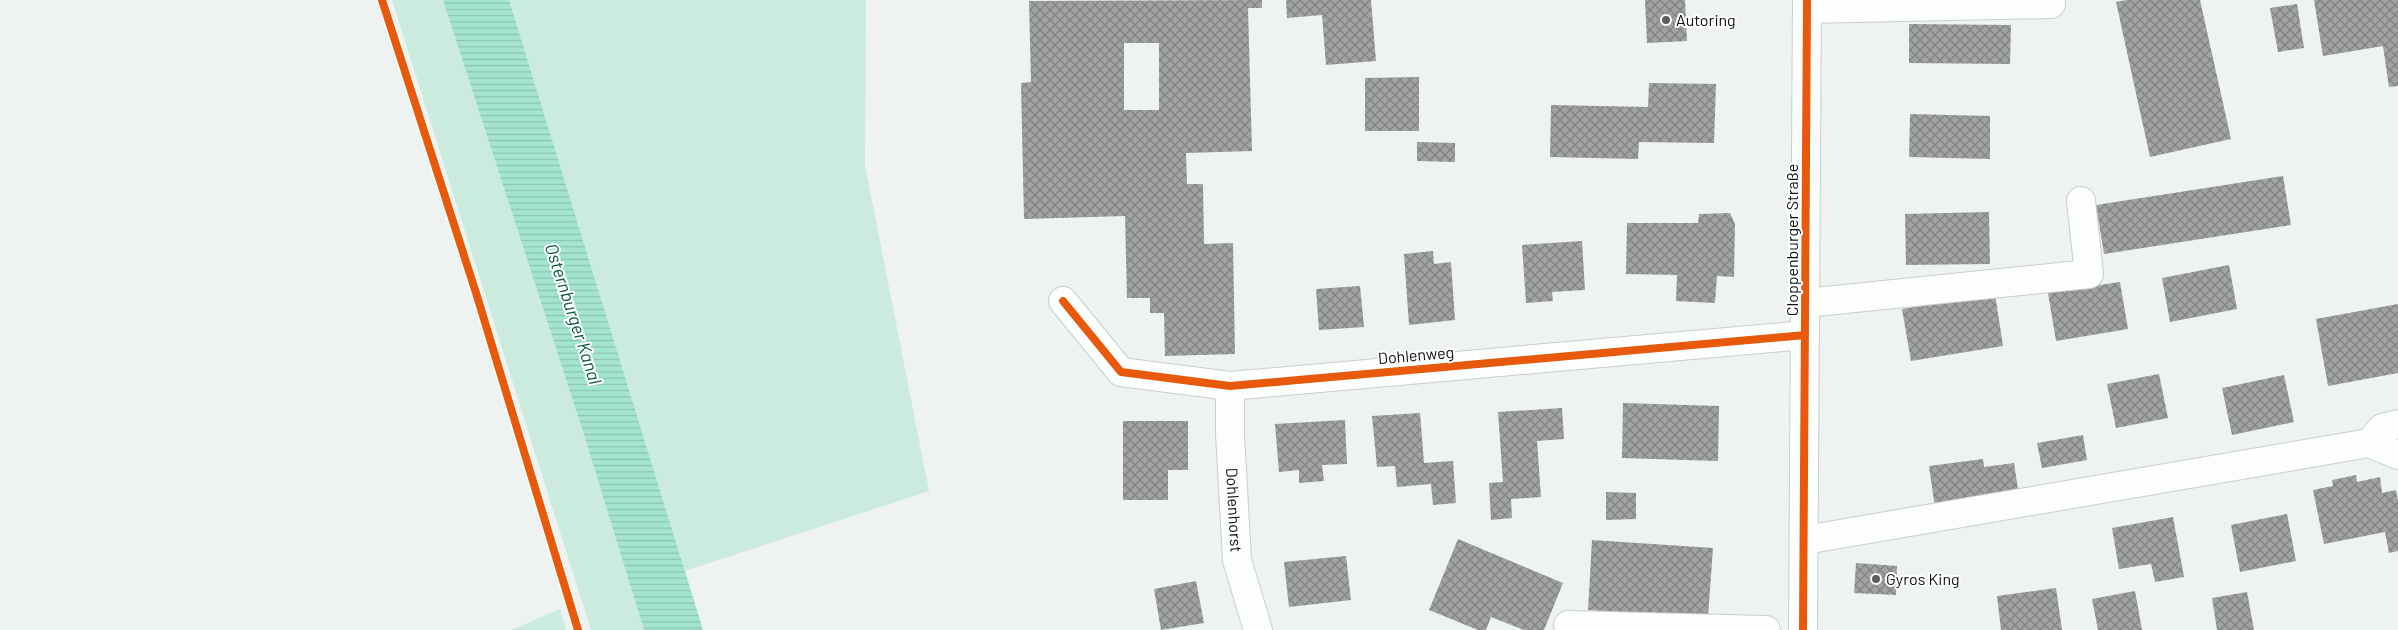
<svg xmlns="http://www.w3.org/2000/svg" width="2398" height="630" font-family="Barlow,sans-serif">
<style>
.green{fill:#caebde}
.water{fill:url(#water-rules)}
.building{fill:url(#building-cross-hatch);fill-rule:evenodd}
.lines{fill:none;stroke-linecap:round;stroke-linejoin:round}
.minor-casing{stroke:#cacecc;stroke-width:30}
.major-casing{stroke:#cacecc;stroke-width:30}
.minor{stroke:#fcfdfd;stroke-width:28}
.major{stroke:#fcfdfd;stroke-width:28}
.cycleway-casing{stroke:#fff;stroke-width:11}
.cycleway{stroke:#e8590c;stroke-width:8}
.poi-dot{fill:#5c5e5d;stroke:#fff;stroke-width:2}
.labels{text-anchor:middle;stroke-width:4;stroke-linejoin:round;paint-order:stroke}
.poi-label{font-size:16px;fill:#0d0f0e;stroke:#fff;text-anchor:start}
.street-label{font-size:16px;fill:#0d0f0e;stroke:#fff}
.water-label{font-size:18px;font-style:italic;fill:#0a5744;stroke:#fff}
</style>
<defs>
<pattern id="water-rules" width="6" height="5" patternUnits="userSpaceOnUse" patternTransform="scale(1.25)"><rect width="6" height="5" fill="#a3e5ce"/><path d="M0 2.5h6" fill="none" stroke="#8bc3b0"/></pattern>
<pattern id="building-cross-hatch" width="8" height="8" patternUnits="userSpaceOnUse" patternTransform="scale(1.25)"><rect width="8" height="8" fill="#a0a3a2"/><path d="M0 0l8 8M0 8l8-8" fill="none" stroke="#818382"/></pattern>
</defs>
<rect width="100%" height="100%" fill="#eef2f0"/>
<g class="green">
<polygon points="392,0 443,0 585,438 644,630 591,630"/>
<polygon points="509,0 866,0 865,165 929,491 685,571"/>
<polygon points="560,609 566,630 511,630"/>
</g>
<polygon class="water" points="443,0 509,0 703,630 644,630 585,438"/>
<g class="building">
<path d="M 1262,0 L 1262,8 L 1248,8 L 1252,151 L 1186,153 L 1187,184 L 1203,184 L 1204,244 L 1233,243 L 1235,354 L 1165,356 L 1164,313 L 1150,313 L 1150,298 L 1127,298 L 1125,216 L 1024,219 L 1021,83 L 1031,82 L 1029,1 ZM 1124,43 L 1159,43 L 1159,110 L 1124,110 Z"/>
<polygon points="1286,0 1371,0 1376,61 1326,65 1322,15 1287,18"/>
<polygon points="1645,0 1685,0 1687,41 1647,43"/>
<polygon points="2126,0 2200,0 2231,139 2150,157 2116,2"/>
<polygon points="2314,0 2398,0 2398,86 2389,87 2383,46 2323,56"/>
<polygon points="2297,4 2304,48 2278,52 2270,8"/>
<polygon points="1909,24 2011,25 2010,64 1909,63"/>
<polygon points="1419,77 1419,131 1365,131 1365,78"/>
<polygon points="1649,83 1716,84 1714,143 1639,142 1638,159 1550,157 1551,105 1648,107"/>
<polygon points="1910,114 1990,116 1990,159 1909,157"/>
<polygon points="1417,142 1455,143 1455,162 1417,161"/>
<polygon points="2283,176 2291,225 2104,254 2096,205"/>
<polygon points="1989,212 1990,264 1906,265 1905,214"/>
<polygon points="1730,213 1735,224 1734,277 1717,276 1715,303 1676,301 1677,275 1626,274 1627,223 1698,223 1699,214"/>
<polygon points="1582,241 1585,290 1552,292 1553,301 1526,303 1522,245"/>
<polygon points="1433,251 1434,264 1451,262 1455,320 1409,325 1404,254"/>
<polygon points="2229,265 2237,309 2170,322 2162,278"/>
<polygon points="2120,282 2128,329 2056,341 2048,293"/>
<polygon points="1360,286 1364,327 1319,330 1316,289"/>
<polygon points="1995,294 2003,346 1911,361 1902,309"/>
<polygon points="2398,304 2398,373 2328,386 2316,319"/>
<polygon points="2159,374 2168,418 2116,428 2107,384"/>
<polygon points="2284,375 2294,422 2232,435 2222,388"/>
<polygon points="1623,403 1719,406 1718,461 1622,458"/>
<polygon points="1562,408 1564,439 1537,441 1541,497 1511,499 1512,518 1491,520 1489,483 1503,482 1498,412"/>
<polygon points="1420,413 1424,463 1453,461 1456,503 1433,505 1431,484 1397,487 1395,466 1377,467 1372,416"/>
<polygon points="1345,420 1347,464 1322,465 1324,481 1299,483 1299,470 1279,472 1275,424"/>
<polygon points="1123,421 1188,421 1188,470 1168,470 1168,500 1123,500"/>
<polygon points="2083,435 2087,460 2042,468 2037,443"/>
<polygon points="1983,459 1984,467 2014,463 2019,496 1935,508 1929,466"/>
<polygon points="2356,475 2357,482 2380,477 2382,493 2396,490 2398,501 2398,551 2389,553 2385,532 2324,544 2313,490 2333,486 2332,480"/>
<polygon points="1606,492 1636,493 1636,519 1606,520"/>
<polygon points="2287,514 2296,561 2240,572 2231,525"/>
<polygon points="2173,517 2184,577 2155,582 2151,564 2119,569 2112,528"/>
<polygon points="1458,539 1563,583 1544,630 1524,630 1491,617 1486,630 1478,630 1429,610"/>
<polygon points="1592,540 1713,548 1708,617 1588,610"/>
<polygon points="1346,556 1351,600 1289,607 1284,562"/>
<polygon points="1856,563 1897,566 1896,595 1854,593"/>
<polygon points="1196,581 1204,623 1161,630 1154,589"/>
<polygon points="2056,588 2062,630 2001,630 1997,596"/>
<polygon points="2135,591 2142,630 2098,630 2092,599"/>
<polygon points="2247,592 2254,630 2217,630 2212,598"/>
</g>
<g class="lines">
<defs>
<g id="minor">
<polyline points="1807,9 2051,4"/>
<polyline points="1063,301 1121,372 1230,386 1805,335"/>
<polyline points="1806,303 2089,274 2081,201"/>
<path id="s1" d="M 1230,386 L 1230,434 L 1237,560 L 1258,630"/>
<polyline points="2369,443 2382,428 2398,424"/>
<polyline points="1805,540 2369,443 2398,455"/>
<polyline points="1568,625 1766,630"/>
</g>
<polyline id="major" points="1803,630 1807,0"/>
</defs>
<use href="#minor" class="minor-casing"/>
<use href="#major" class="major-casing"/>
<use href="#minor" class="minor"/>
<use href="#major" class="major"/>
<defs>
<g id="cycleway">
<polyline points="382,0 477,296 578,630"/>
<polyline points="1063,301 1121,372 1230,386 1805,335"/>
<polyline points="1803,630 1807,0"/>
</g>
</defs>
<use href="#cycleway" class="cycleway-casing"/>
<use href="#cycleway" class="cycleway"/>
</g>
<g class="poi-dot">
<circle cx="1666" cy="20" r="5"/>
<circle cx="1876" cy="579" r="5"/>
</g>
<g class="labels">
<g class="poi-label">
<text x="1676" y="26">Autoring</text>
<text x="1886" y="585">Gyros King</text>
</g>
<g class="street-label">
<text transform="translate(1792 240) rotate(-90)" y="6">Cloppenburger Straße</text>
<text transform="translate(1416 355) rotate(-5)" y="6">Dohlenweg</text>
<text dy="6" stroke="none"><textPath href="#s1" startOffset="124">Dohlenhorst</textPath></text>
</g>
<g class="water-label">
<text transform="translate(573 314) rotate(72)" y="6">Osternburger Kanal</text>
</g>
</g>
</svg>
